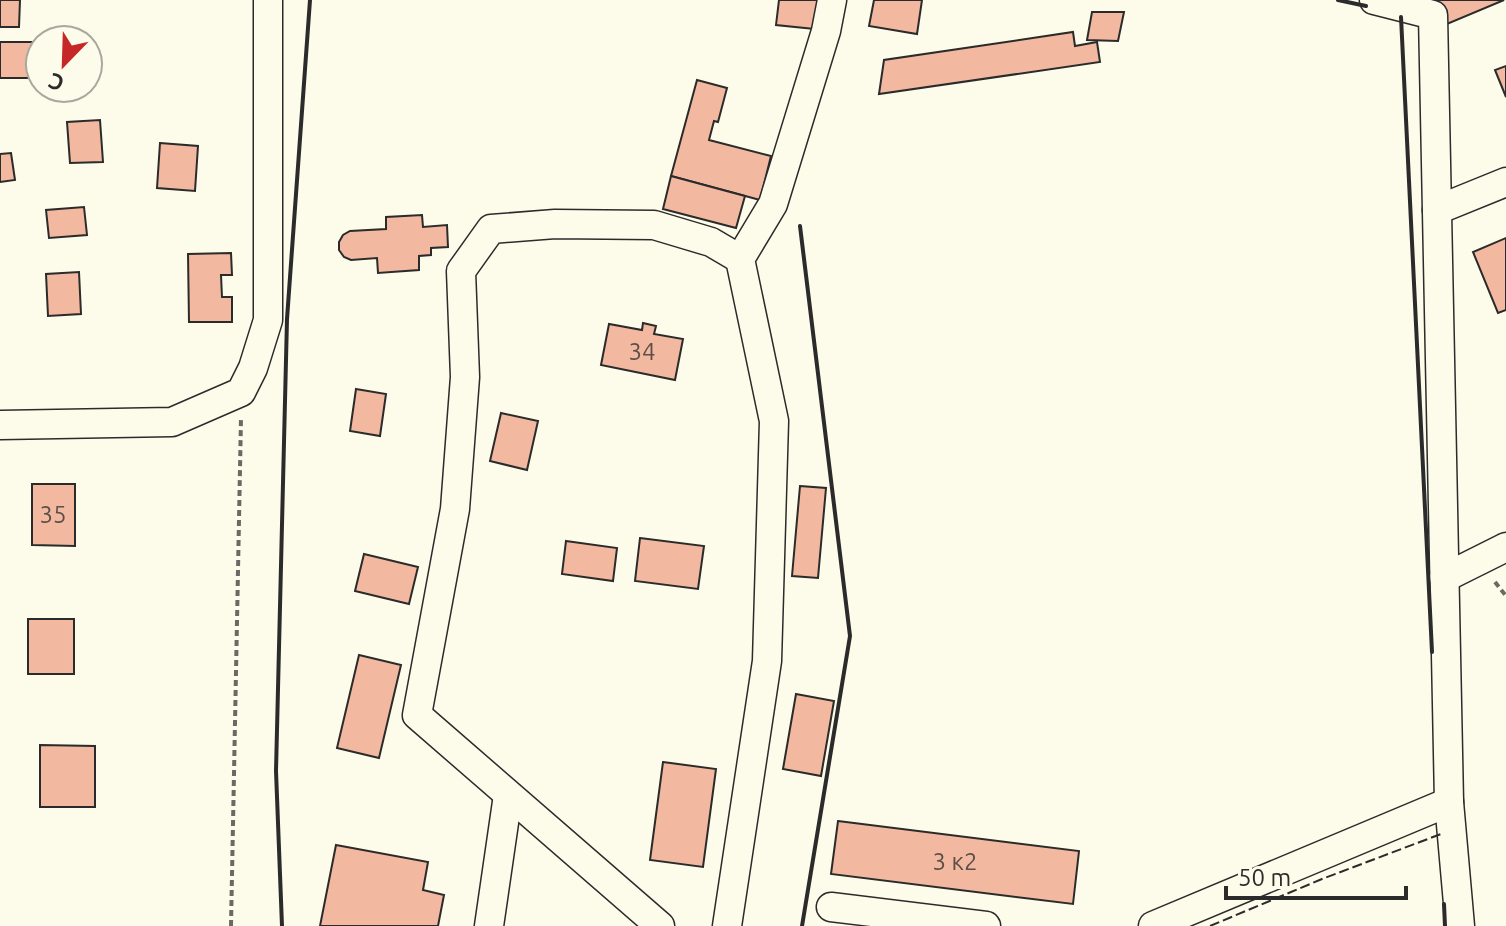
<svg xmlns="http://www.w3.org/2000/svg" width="1506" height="926" font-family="Ubuntu,sans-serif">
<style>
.building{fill:#f2b8a0;stroke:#2b2b2b;stroke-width:2}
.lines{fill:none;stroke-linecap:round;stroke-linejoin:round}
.minor-casing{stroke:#2b2b2b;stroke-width:31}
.path{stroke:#6a6964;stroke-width:4;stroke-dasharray:6 4;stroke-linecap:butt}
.minor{stroke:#fdfbea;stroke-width:28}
.fence{stroke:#2b2b2b;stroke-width:2;stroke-dasharray:10 4;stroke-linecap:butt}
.wall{stroke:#2b2b2b;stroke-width:4}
.labels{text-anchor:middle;stroke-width:6;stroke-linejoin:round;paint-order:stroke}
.number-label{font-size:24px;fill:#5d4e48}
</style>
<rect width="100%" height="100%" fill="#fdfbea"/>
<g class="building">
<polygon points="0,0 20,0 19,27 0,27"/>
<polygon points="779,0 826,0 824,30 776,25"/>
<polygon points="874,0 922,0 917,34 869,26"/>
<polygon points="1437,0 1504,0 1447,24"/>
<polygon points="1092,12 1124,12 1118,41 1087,40"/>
<polygon points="1073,32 1075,46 1097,42 1100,62 879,94 884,60"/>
<rect x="0" y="42" width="40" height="36"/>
<polygon points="1506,66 1506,97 1495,70"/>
<polygon points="697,80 727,88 718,122 714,121 709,140 771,156 760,200 671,176"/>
<polygon points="100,120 103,162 70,163 67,122"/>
<polygon points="160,143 198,146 195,191 157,188"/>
<polygon points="11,153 15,180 0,182 0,154"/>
<polygon points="671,176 745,196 736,228 663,209"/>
<polygon points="84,207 87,235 49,238 46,210"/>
<polygon points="422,215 423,227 447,225 448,247 431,248 431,255 419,256 419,270 378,273 377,258 351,260 344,257 339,250 339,242 343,235 350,231 386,229 386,217"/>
<polygon points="1506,238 1506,310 1498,313 1473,252"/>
<polygon points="231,253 232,275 221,275 222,297 232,297 232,322 189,322 188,254"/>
<polygon points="79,272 81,314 48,316 46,274"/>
<polygon points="643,323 656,326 654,334 683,339 675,380 601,365 609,324 642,330"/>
<polygon points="356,389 386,394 380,436 350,431"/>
<polygon points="501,413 538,421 527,470 490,461"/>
<polygon points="32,484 75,484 75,546 32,545"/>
<polygon points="800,486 826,488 818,578 792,576"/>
<polygon points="640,538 704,546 698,589 635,581"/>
<polygon points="566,541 617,548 613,581 562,574"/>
<polygon points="364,554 418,567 409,604 355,591"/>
<rect x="28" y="619" width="46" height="55"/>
<polygon points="359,655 401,665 379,758 337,748"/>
<polygon points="796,694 834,701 821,776 783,769"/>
<polygon points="40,745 95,746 95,807 40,807"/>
<polygon points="663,762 716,769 703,867 650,860"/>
<polygon points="838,821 1079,851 1073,904 831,874"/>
<polygon points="336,845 428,862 423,890 444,895 438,926 320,926"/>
</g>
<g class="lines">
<defs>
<g id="minor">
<polyline points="1374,0 1433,15 1449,802 1460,926"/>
<polyline points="1437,210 1506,182"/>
<polyline points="0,425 172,422 241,392 253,368 268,320 268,0"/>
<polyline points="1444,578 1506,547"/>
<polyline points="831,907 986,926"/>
<polyline points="489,926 508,795"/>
<polyline points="660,926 417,715 455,509 465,377 461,271 491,229 555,224 654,225 711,242 740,259"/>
<polyline points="727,926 767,661 774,421 740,259 773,204 826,31 832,0"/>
<polyline points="1153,926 1449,802"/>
</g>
</defs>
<use href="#minor" class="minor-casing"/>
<g class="path">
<polyline points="1495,582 1506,596"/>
<polyline points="231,926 241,418"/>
</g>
<use href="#minor" class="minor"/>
<polyline class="fence" points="1210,926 1322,879 1441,834"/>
<g class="wall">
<polyline points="1338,0 1366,6"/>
<polyline points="1401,17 1432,652"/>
<polyline points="800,226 850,636 802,926"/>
<polyline points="1444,904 1445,926"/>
<polyline points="282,926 276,771 287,319 310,0"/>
</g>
</g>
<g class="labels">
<g class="number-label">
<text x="642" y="360">34</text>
<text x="53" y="523">35</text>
<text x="955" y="870">3 к2</text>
</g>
</g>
<g transform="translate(64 64) rotate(203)"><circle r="38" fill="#fdfbea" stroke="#a9a89e" stroke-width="2"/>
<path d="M0-6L14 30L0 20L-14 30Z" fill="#c62828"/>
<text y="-12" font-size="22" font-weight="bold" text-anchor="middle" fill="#2b2b2b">С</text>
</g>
<path d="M1226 886v12h180v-12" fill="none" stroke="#2b2b2b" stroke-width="4"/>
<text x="1238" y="886" font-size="24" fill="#2b2b2b" stroke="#fdfbea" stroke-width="6" paint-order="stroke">50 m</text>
</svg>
